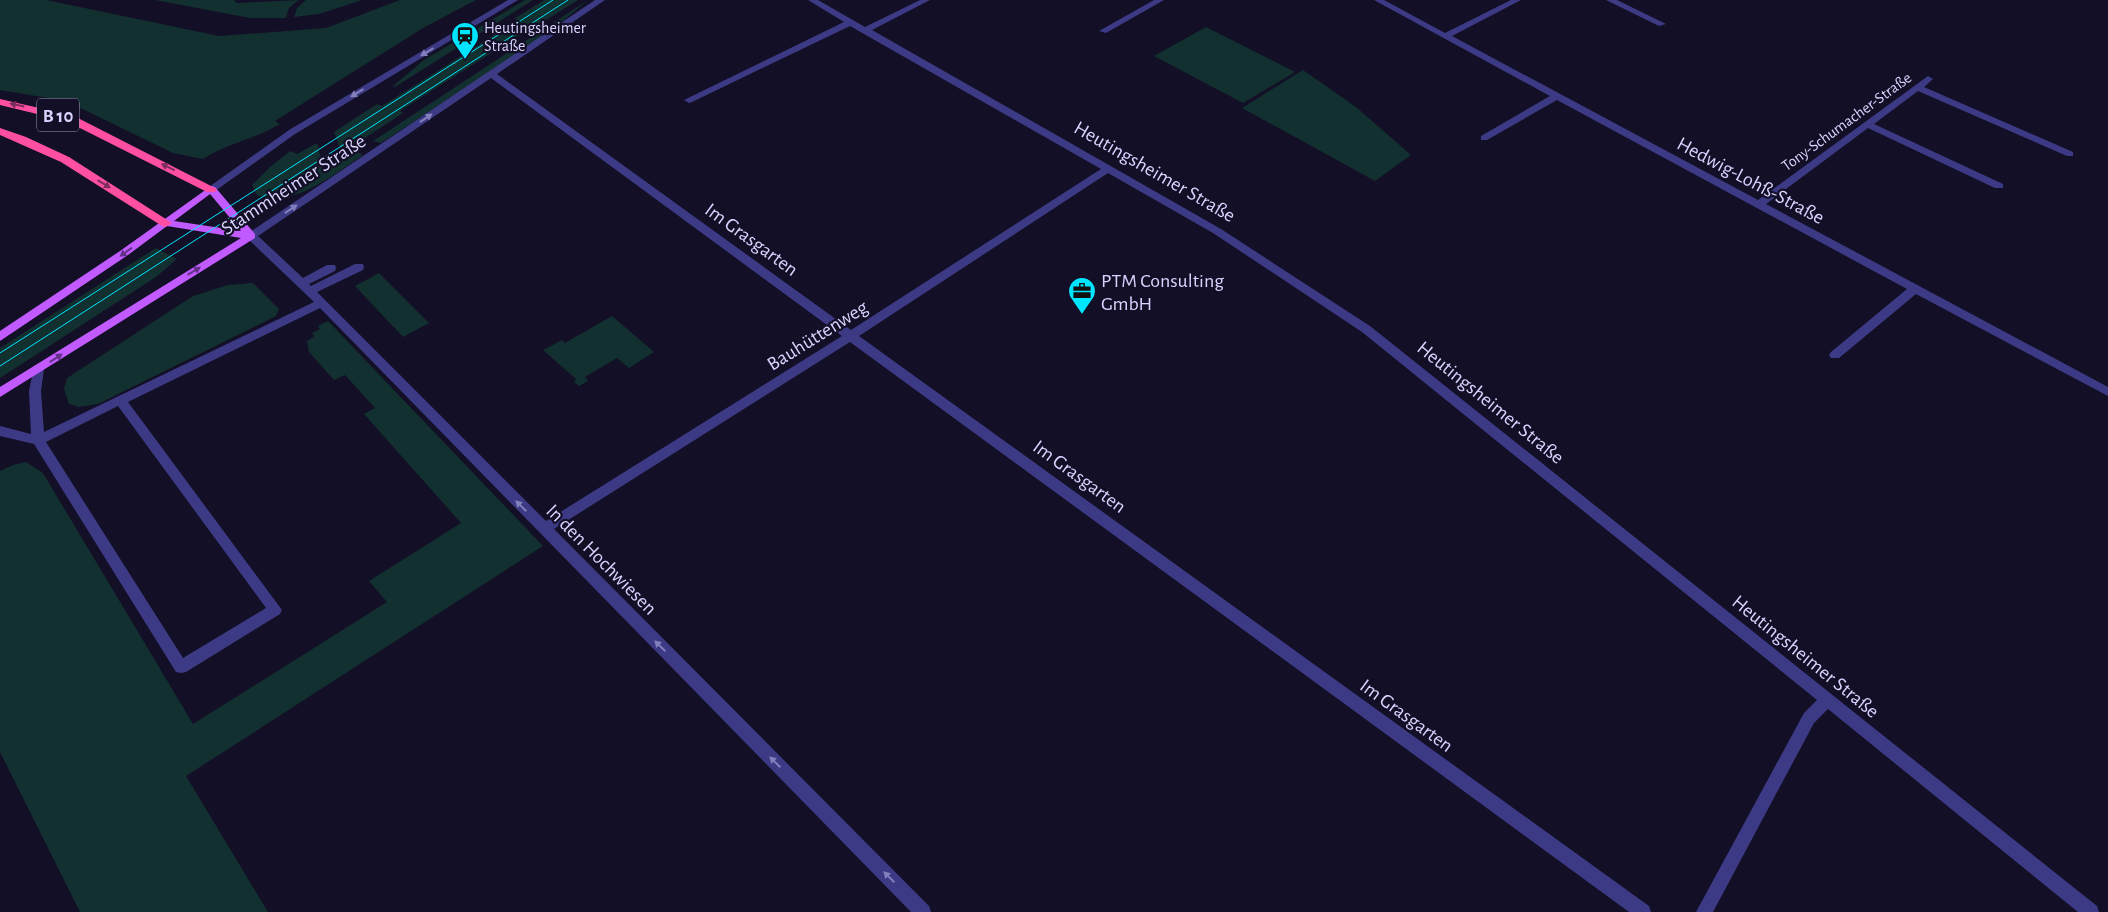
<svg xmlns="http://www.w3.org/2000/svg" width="2108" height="912" font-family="'Alegreya Sans',sans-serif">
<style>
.green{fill:#12302f}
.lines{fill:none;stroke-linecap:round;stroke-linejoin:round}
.minor{fill:#3d3a85;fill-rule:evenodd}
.major{fill:#c25bff;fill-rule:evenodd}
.highway{fill:#ff4fa3;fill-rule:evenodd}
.tram{stroke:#00e5ff;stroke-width:1}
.oneway{fill:#837fbc}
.oneway2{fill:#7d2c5e}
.oneway3{fill:#623188}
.labels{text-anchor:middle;stroke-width:4.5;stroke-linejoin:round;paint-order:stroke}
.far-poi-label{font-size:16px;fill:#d9d4ff;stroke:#130f26;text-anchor:start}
.far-street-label{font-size:16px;fill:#d9d4ff;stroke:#130f26}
.shield{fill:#130f26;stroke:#9e99be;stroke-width:1}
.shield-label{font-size:19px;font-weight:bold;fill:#d9d4ff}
.street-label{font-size:20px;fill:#d9d4ff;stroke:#130f26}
.poi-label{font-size:20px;fill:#d9d4ff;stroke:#130f26;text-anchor:start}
</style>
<rect width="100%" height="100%" fill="#130f26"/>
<g class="green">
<path d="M 0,0 L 46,0 L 219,36 L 326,28 L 400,0 L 476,0 L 423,28 L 275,121 L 280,124 C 256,139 227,143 203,159 L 173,153 L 66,101 L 0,90 Z"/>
<polygon points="155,0 234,0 237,3 299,0 289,8 286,18 250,18"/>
<polygon points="306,0 362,0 319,14 294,17 297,8"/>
<polygon points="525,0 533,0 395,87 393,86 424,60"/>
<polygon points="544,0 578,0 538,25 535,25 400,111 403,113 342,153 334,132 377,104 382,106 518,20 514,19"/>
<polygon points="588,0 546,35 381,143 373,141"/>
<polygon points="1206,27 1295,72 1243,103 1154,56"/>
<polygon points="1303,70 1356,107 1411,155 1375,181 1242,108"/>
<path d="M 317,143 L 323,166 L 329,168 L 356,151 L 363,155 C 334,174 293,209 257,195 L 252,185 L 271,166 L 290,151 L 297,154 Z"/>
<polygon points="156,248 177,259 156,277 0,378 0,348"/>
<polygon points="379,273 429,323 403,337 355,286"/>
<polygon points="253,283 279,309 276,316 98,404 79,407 69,404 64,389 67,378 193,296 228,285"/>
<polygon points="612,316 654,352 629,368 617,358 585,377 588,381 579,386 574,382 576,379 543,350 562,340 565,343"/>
<polygon points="328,321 543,546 186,776 268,912 80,912 0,752 0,471 13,465 26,462 43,473 193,724 387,602 369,581 461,523 364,414 375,408 345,375 334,380 309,352 307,341 314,337 312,333 320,329 318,326"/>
</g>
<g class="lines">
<g class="minor">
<polygon points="508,0 518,0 295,134 215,191 211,192 206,189 289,130"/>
<path d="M 595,0 L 605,0 L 497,74 L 851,330 L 1101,169 L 850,26 L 692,102 L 689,103 L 684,100 L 844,22 L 808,0 L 818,0 L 865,27 L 920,0 L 930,0 L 872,30 L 1221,229 L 1370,326 L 2097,906 L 2099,912 L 2078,912 L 1828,709 L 1814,723 L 1713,912 L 1696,912 L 1804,713 L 1817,700 L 1362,332 L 1213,233 L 1108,173 L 859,336 L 1649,906 L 1651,912 L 1629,912 L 850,342 L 554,529 L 929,906 L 931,912 L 911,912 L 320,308 L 128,402 L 282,610 L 280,614 L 186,672 L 181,673 L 176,672 L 34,444 L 0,436 L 0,426 L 31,434 L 29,391 L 34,366 L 42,366 L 44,369 L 41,391 L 44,432 L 314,302 L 247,238 L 247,234 ZM 491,78 L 842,336 L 546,521 L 317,292 L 363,270 L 364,267 L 363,264 L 355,264 L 311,286 L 309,284 L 335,271 L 336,268 L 335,265 L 327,265 L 303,278 L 258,236 ZM 118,406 L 266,608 L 183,658 L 46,442 Z"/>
<polygon points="1154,0 1164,0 1106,33 1099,31"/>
<polygon points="1374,0 1384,0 1445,33 1511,0 1521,0 1452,36 1758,200 1928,76 1933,79 1924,87 2073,152 2073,156 2067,156 1918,91 1874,124 2003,184 2003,188 1995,188 1868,128 1766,204 2108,387 2108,396 1916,294 1839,358 1831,358 1829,355 1831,352 1907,289 1557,100 1487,140 1481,140 1481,136 1550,96"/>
<polygon points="1606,0 1617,0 1666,24 1659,26"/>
</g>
<path class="major" d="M 211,186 L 215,187 L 255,234 L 255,238 L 0,397 L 0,387 L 241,238 L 167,226 L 128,255 L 0,341 L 0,331 L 120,251 ZM 210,194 L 241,231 L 174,221 Z"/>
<g class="highway">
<polygon points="0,99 74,116 217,189 215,192 207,192 66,121 0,105"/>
<polygon points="0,128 26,137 69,157 172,223 166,227 162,226 61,162 0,135"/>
</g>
<g class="tram">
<polyline points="0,353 553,0"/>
<polyline points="0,366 568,0"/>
</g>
</g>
<defs><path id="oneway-solid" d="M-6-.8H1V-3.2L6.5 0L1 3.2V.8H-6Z" transform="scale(1.25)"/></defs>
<g class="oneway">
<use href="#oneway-solid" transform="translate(427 52) rotate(149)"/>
<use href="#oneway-solid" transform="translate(357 93) rotate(149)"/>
<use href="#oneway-solid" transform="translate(426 118) rotate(-34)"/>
<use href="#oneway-solid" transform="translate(291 209) rotate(-34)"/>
<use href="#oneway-solid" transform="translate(521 506) rotate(-135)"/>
<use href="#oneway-solid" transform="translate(660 646) rotate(-135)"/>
<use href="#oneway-solid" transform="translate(775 762) rotate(-135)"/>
<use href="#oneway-solid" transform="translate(889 877) rotate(-135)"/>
</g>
<g class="oneway2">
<use href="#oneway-solid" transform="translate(17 105) rotate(-168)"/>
<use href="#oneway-solid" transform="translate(168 167) rotate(-154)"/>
<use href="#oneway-solid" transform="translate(104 184) rotate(31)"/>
</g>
<g class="oneway3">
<use href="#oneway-solid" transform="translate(126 252) rotate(144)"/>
<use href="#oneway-solid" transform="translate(194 271) rotate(-31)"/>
<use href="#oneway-solid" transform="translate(56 358) rotate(-33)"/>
</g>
<defs>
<symbol id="station-pin" viewBox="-11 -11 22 30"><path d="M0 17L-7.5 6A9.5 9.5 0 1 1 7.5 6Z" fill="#00e5ff" stroke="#130f26"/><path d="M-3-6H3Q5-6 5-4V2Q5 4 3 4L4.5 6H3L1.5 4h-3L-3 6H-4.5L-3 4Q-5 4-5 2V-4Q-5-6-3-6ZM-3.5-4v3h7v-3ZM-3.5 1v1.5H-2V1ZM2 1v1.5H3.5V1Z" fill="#111"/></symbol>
<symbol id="office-pin" viewBox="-11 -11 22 30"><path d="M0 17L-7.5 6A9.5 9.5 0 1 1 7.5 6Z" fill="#00e5ff" stroke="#130f26"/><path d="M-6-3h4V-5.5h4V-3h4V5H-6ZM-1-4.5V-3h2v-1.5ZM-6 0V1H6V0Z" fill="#111"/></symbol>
</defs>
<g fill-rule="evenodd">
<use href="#station-pin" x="449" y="20" width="32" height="43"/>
<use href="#office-pin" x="1066" y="275" width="32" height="43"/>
</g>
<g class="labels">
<g class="far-poi-label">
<text x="484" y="33">Heutingsheimer<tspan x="484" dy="18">Straße</tspan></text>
</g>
<g class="far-street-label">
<text transform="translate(1846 121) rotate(-36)" y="6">Tony-Schumacher-Straße</text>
</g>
<rect class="shield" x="37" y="98.5" width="42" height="33" rx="4"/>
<g class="shield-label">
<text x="58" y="122">B 10</text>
</g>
<g class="street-label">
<text transform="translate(1155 171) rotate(30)" y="7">Heutingsheimer Straße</text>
<text transform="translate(1751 180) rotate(28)" y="7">Hedwig-Lohß-Straße</text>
<text transform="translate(293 184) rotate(-33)" y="7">Stammheimer Straße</text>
<text transform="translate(752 239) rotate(36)" y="7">Im Grasgarten</text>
<text transform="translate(817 335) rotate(-32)" y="7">Bauhüttenweg</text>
<text transform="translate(1491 402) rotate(39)" y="7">Heutingsheimer Straße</text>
<text transform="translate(1080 476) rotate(36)" y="7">Im Grasgarten</text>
<text transform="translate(602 559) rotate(45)" y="7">In den Hochwiesen</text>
<text transform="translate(1806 656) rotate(39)" y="7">Heutingsheimer Straße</text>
<text transform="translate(1407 715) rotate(36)" y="7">Im Grasgarten</text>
</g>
<g class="poi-label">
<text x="1101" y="287">PTM Consulting<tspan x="1101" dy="23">GmbH</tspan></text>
</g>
</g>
</svg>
